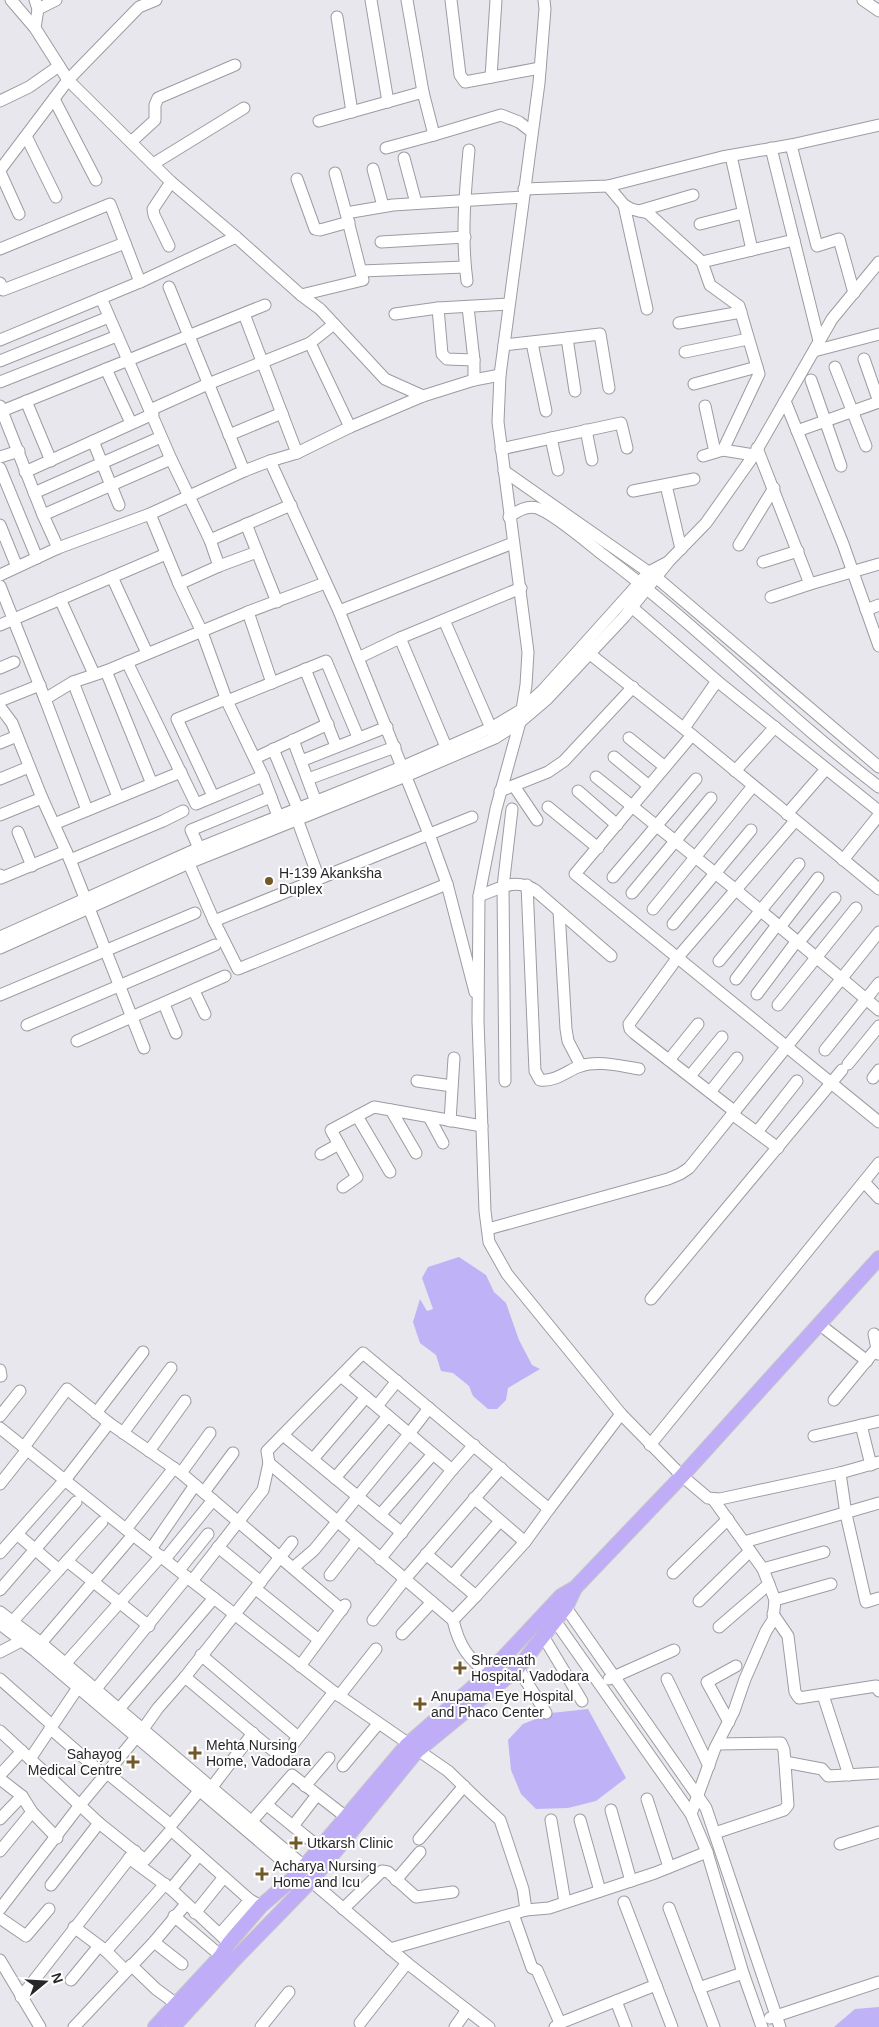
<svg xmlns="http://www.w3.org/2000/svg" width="879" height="2027" font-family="Arial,sans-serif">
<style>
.water{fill:#bfb2f7}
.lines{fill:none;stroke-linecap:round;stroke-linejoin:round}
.minor-casing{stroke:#9c9ca1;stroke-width:13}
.major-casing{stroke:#c7c7c7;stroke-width:16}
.minor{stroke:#fff;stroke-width:11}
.major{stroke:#c0adf7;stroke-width:14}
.poi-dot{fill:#705828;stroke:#fff;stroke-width:2}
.labels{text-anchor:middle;stroke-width:4;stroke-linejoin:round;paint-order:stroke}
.poi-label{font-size:14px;fill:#272729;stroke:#fff;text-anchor:start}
</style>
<rect width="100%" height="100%" fill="#e8e7ed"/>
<g class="water">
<polygon points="459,1257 486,1275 494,1292 506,1303 519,1340 532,1365 540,1369 508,1388 506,1400 497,1409 488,1409 473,1396 469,1386 453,1373 441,1371 436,1355 420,1343 413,1322 420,1299 427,1311 433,1309 422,1278 428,1267"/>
<polygon points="588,1709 626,1778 596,1801 568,1808 536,1809 521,1794 511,1770 508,1740 523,1724 551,1713"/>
<polygon points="879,2007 879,2027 834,2027 855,2009"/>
</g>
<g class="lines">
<defs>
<g id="minor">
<polyline points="11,0 35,28 68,80 171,182 236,237 301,295 320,309 385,379 423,396"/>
<polyline points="371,0 388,102"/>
<polyline points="407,0 423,92"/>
<polyline points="451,0 460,75 465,82 540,68"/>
<polyline points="544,0 545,9 539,83 500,375 498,422 528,652 526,685 520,722 496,809 479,896 478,1021 485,1211 489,1242 507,1274 621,1414 682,1476 708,1498 720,1499 840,1473 879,1462"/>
<polyline points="863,0 879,11"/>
<polyline points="38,9 56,0"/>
<polyline points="337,17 352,112"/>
<polyline points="35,28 38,9 35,0"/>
<polyline points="491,77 496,0"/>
<polyline points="54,99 96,180"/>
<polyline points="0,101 29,87 59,66"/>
<polyline points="319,121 423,92 434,135 501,115 519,122 532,132"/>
<polyline points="26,136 56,197"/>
<polyline points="131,142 155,120 155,105 158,98 235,65"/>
<polyline points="791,145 879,125"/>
<polyline points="386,148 434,135"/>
<polyline points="771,148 819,341"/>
<polyline points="731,156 752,250"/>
<polyline points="404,158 416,203"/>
<polyline points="153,164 244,108"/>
<polyline points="373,169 383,206"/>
<polyline points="0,170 68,80 139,7 156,0"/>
<polyline points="0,172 19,214"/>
<polyline points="335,173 346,213"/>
<polyline points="297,179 315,229 320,230 349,222"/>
<polyline points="608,186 624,205 631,209 648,213 702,262 794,240"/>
<polyline points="524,189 608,186 722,157 791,145 817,246 839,239 854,293"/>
<polyline points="624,205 647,309"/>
<polyline points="639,211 693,195"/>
<polyline points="700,224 743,213"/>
<polyline points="381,242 465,237"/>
<polyline points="169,246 154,215 153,209 171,182"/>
<polyline points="0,249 110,204 140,282"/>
<polyline points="702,262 710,285 739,306 759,374 723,450"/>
<polyline points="361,271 465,267"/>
<path d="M 467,281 C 461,238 465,193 469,150"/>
<polyline points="0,283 3,290 125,243"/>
<polyline points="169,287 244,471"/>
<polyline points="301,295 363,280 346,213 393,205 523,197"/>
<polyline points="101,298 171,459 210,540 219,566"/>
<polyline points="468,307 474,360 474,380"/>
<polyline points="438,308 442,354 447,359 474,360"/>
<polyline points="244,314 297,453"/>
<polyline points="395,314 438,308 509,304"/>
<polyline points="679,323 741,312"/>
<polyline points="567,338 600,334 609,388"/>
<polyline points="0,340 140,282 236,237"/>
<polyline points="310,343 350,427"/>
<polyline points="532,343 546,411"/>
<polyline points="504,345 567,338 575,391"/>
<polyline points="814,351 879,334"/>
<polyline points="685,352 748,339"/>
<polyline points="864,359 879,402"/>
<polyline points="0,361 109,317"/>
<polyline points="835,367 866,446"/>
<polyline points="106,369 131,423"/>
<polyline points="811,380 841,466"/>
<polyline points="0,382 117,336"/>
<polyline points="694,384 757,367"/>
<polyline points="26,401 51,461"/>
<polyline points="785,401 843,544 879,646"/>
<polyline points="0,406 43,515 58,548"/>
<polyline points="705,406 715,452"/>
<polyline points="150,410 208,384 310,343 334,324"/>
<polyline points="2,411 265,305"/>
<polyline points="586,430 592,460"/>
<polyline points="797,431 879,402"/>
<polyline points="229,435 282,413"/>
<polyline points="551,438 558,470"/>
<polyline points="93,441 119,505"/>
<polyline points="757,448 810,584 879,564"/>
<polyline points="501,449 621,423 627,448"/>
<polyline points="703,456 723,450 754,455"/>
<polyline points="0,457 19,451"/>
<polyline points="270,461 339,611 429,834 447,884 475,992"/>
<polyline points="0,468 37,558"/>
<polyline points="504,471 657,578 879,767"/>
<polyline points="25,472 153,414"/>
<polyline points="666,485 681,549"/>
<polyline points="633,491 694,479"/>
<polyline points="34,493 161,437"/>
<polyline points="150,514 179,584 202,632 227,701 263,776 278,816"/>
<polyline points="43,515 171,459"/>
<path d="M 509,517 C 517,511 527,505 537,508 C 553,513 588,543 602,554 C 699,626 783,714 879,787"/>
<polyline points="246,524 277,602"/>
<polyline points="0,525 17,567"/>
<polyline points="210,540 291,505"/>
<polyline points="739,545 774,488"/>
<polyline points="763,562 798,551"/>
<polyline points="0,575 58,548 150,514 244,471 270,461 297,453 350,427 423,396 474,380 500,375"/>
<polyline points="112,577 147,653"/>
<polyline points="179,584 219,566 257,552"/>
<polyline points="0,586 45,699 73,682 106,671 248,612 325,583"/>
<polyline points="771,597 810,584"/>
<polyline points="60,599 94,674"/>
<polyline points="627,603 717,681 879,811"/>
<polyline points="866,610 879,605"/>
<polyline points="339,611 513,543"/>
<polyline points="248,612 272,683"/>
<polyline points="444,620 494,735"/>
<polyline points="0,625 166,554"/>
<polyline points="400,638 449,754"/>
<polyline points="590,654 692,735 879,889"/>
<polyline points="358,658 400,638 521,588"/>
<polyline points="127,662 196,804 263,776"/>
<polyline points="0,668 14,662"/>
<polyline points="305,669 336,746"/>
<polyline points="106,671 152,784"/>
<polyline points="73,682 118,797"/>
<polyline points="45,699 87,810"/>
<polyline points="0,701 40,685"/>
<polyline points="227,701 326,661 358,737"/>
<polyline points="0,707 12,723 42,798 70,860 144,1048"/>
<polyline points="684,728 717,681"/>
<polyline points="692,735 575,874 879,1122"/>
<polyline points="629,738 665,767"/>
<polyline points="293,740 316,802"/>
<polyline points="0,743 17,736"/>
<polyline points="273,749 298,809"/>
<polyline points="614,757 649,786"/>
<polyline points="255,758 328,724"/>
<polyline points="301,761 387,727"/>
<polyline points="735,771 775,727"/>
<polyline points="596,777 736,890 879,1010"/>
<polyline points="0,779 29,767"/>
<polyline points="308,779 395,747"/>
<polyline points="514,786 537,820"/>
<polyline points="500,791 548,772 564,761 633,687"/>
<polyline points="578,791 617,825"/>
<polyline points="213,796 177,719 226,699"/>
<polyline points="548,807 598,848"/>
<polyline points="787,814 826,769"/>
<polyline points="0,815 42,798"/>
<polyline points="297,819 319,879"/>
<polyline points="54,824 181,772"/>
<polyline points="18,832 32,866"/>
<polyline points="199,848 191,830 271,797"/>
<polyline points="186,857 214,921 238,969 447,884"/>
<polyline points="70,860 163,821 183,811"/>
<polyline points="843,860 879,815"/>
<polyline points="0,875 1,878 66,851"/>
<polyline points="613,877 696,779"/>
<path d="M 527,885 L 535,1071 L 540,1080 C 555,1082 567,1071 580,1066 C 599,1060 620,1066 639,1069"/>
<polyline points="632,893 711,798"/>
<path d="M 479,896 C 499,889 514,877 535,890 L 611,956"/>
<polyline points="653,909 753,786"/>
<polyline points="559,911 566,1029 568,1041 581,1066"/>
<polyline points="214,921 472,817"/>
<polyline points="673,924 751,830"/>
<polyline points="780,927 818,878"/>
<polyline points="0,937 199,848 402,767 491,728 521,710 543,690 649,572 666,563"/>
<polyline points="798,943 835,898"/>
<polyline points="0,948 189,863 406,776 495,738 520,722 547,699 624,617 669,561 706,523 754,455 832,319 879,262"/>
<polyline points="719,961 799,864"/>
<polyline points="736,979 777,925"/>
<polyline points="194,991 205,1014"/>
<polyline points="757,994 796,942"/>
<polyline points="0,995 195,913"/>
<polyline points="164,1004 176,1033"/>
<polyline points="778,1005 856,908"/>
<polyline points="27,1025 215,945"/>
<polyline points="77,1041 225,976"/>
<polyline points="825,1050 879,983"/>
<polyline points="669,1060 698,1024"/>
<polyline points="848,1064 879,1026"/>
<polyline points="690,1076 722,1037"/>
<polyline points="873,1078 879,1070"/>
<polyline points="417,1081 452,1086"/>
<polyline points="505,1081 503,887 512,809"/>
<polyline points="710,1092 737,1058"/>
<polyline points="391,1110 416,1153"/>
<polyline points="734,1111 634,1033 630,1029 629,1024 678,957 795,821"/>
<polyline points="732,1114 778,1148"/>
<polyline points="357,1116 390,1172"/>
<polyline points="429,1117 443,1143"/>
<polyline points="450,1121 454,1058"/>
<polyline points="757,1132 797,1081"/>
<polyline points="321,1154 339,1144"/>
<polyline points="864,1182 879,1198"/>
<polyline points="343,1187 357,1177 331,1130 374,1107 482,1126"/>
<polyline points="488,1229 668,1179 680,1174 689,1168 879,932"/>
<polyline points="651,1299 842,1070"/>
<polyline points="819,1324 867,1361"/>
<polyline points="874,1334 878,1354"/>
<polyline points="0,1370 1,1376"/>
<polyline points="341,1376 452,1470"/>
<polyline points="834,1400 877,1348"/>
<polyline points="377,1406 397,1381"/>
<polyline points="96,1413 143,1352"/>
<polyline points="0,1416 20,1391"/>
<polyline points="861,1425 871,1465"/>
<polyline points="0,1428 133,1535 334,1692 448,1771 475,1797 500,1820 523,1889 526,1910"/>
<polyline points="123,1433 171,1368"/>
<polyline points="283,1435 402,1533"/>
<polyline points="814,1436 879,1421"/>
<polyline points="650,1445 879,1163"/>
<polyline points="24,1447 67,1389 109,1423 181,1473 342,1610"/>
<polyline points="149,1451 185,1401"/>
<polyline points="313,1459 366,1397"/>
<polyline points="181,1473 210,1433"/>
<polyline points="840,1473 846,1514 866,1602 879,1598"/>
<polyline points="335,1478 388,1416"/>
<polyline points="0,1484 26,1451"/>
<polyline points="204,1492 233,1453"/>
<polyline points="474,1498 525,1542"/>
<polyline points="380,1515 433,1454"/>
<polyline points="126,1529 174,1468"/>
<polyline points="17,1534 59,1570"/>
<polyline points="744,1542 879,1503"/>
<polyline points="218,1547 261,1582"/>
<polyline points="151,1549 195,1485"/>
<polyline points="0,1553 65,1480 109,1423"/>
<polyline points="426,1554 476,1596 453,1620"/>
<polyline points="165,1559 213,1500"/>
<polyline points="380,1559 452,1470 474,1445"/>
<polyline points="67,1561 149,1626"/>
<polyline points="293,1568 314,1550 409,1434 429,1408"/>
<polyline points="763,1569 824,1552"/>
<polyline points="179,1570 208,1534"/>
<polyline points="673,1573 728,1519"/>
<polyline points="330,1575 358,1539"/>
<polyline points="452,1576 500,1521"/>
<polyline points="192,1581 263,1490 269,1463"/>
<polyline points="256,1589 319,1640"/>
<polyline points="0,1590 76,1502"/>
<polyline points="476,1596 525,1542 549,1509"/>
<polyline points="775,1600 831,1584"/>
<polyline points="699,1601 750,1551"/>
<polyline points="562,1602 706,1808 780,2027"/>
<polyline points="0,1612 41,1643 304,1866 308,1874"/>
<polyline points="773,1614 788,1636 795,1692 799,1698 876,1686 879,1691"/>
<polyline points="551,1615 691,1814 707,1852 743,1973 762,2027"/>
<polyline points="373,1620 405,1579 501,1468"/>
<polyline points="13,1621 102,1522"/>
<polyline points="0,1624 35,1651 298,1874 311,1881 407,1963 489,2027"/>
<polyline points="719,1627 769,1584"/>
<polyline points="402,1634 432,1602"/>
<polyline points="543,1636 582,1701"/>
<polyline points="41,1643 133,1535"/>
<polyline points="0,1652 27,1638"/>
<polyline points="201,1655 298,1737"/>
<polyline points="65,1664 161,1556"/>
<polyline points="300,1666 345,1605"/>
<polyline points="518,1668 546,1713"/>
<path d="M 488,1674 C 468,1658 459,1646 453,1620 L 269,1463 L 267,1451 L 363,1353 L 549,1509 L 621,1414"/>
<polyline points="185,1677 282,1758 334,1692"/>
<polyline points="0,1679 52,1725"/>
<polyline points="609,1679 674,1650"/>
<polyline points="667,1679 709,1766"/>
<polyline points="95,1690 187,1577"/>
<polyline points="823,1695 849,1775"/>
<polyline points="339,1696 376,1649"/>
<polyline points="119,1709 214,1598"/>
<polyline points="729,1722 707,1682 736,1666"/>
<polyline points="50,1728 105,1776"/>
<polyline points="0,1731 99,1823 145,1860 171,1830 250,1900 261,1906"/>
<polyline points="30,1759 81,1683"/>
<polyline points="785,1762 822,1769 828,1776 879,1773"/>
<polyline points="343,1766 378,1724"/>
<polyline points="107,1773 171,1825 204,1785"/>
<polyline points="0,1775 22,1751"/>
<polyline points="0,1779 22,1796 32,1812 57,1838"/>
<polyline points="305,1786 329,1758"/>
<polyline points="212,1787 253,1733"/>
<polyline points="647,1799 669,1867"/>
<polyline points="267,1805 320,1848"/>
<polyline points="611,1810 631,1881"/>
<polyline points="691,1814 715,1748 734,1711 745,1679 766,1631 773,1620 775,1600 763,1569 713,1499"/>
<polyline points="0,1819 22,1796"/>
<polyline points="551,1820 565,1902"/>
<polyline points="580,1820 600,1891"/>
<polyline points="252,1821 292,1775 346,1817"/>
<polyline points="293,1826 317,1795"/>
<polyline points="715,1833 784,1810 788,1805 784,1750 781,1743 718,1744"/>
<polyline points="419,1839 464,1786"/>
<polyline points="840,1844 879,1832"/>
<polyline points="0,1851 32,1812"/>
<polyline points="129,1858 171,1889 229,1943"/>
<polyline points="396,1880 420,1852"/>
<polyline points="51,1885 99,1823"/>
<polyline points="171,1889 199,1855"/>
<polyline points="624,1902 672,2027"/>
<polyline points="669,1908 714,2027"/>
<polyline points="0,1909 80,1805 143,1729 158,1708 185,1677 292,1542"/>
<polyline points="343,1909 382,1871 388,1872 416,1897 453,1892"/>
<polyline points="195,1913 224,1877"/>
<polyline points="513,1914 532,1968 537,1970 560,2023 555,2027"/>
<polyline points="174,1916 221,1956"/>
<polyline points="0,1918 26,1936 49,1909"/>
<polyline points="74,1927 106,1951 126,1971"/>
<polyline points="220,1934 250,1900"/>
<polyline points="154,1942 182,1964"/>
<polyline points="390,1949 526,1910 549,1908 655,1873 707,1852"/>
<polyline points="106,1951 165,1884"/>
<polyline points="0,1960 40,2027"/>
<polyline points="131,1965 156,1989 175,2003"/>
<polyline points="71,1980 99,1946"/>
<polyline points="699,1988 743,1973"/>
<polyline points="21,1997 135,1851"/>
<polyline points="616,2001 626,2027"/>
<polyline points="770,2018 879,1982"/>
<polyline points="360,2023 407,1963"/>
<polyline points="560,2023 656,1985"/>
<polyline points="74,2027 154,1942 186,1904"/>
<polyline points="261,2027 289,1992"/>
<polyline points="455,2027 467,2010"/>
</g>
<g id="major">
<polyline points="155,2027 221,1956 229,1943 261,1906 298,1874 407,1745 488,1674 561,1596 575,1588 682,1476 879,1258"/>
<polyline points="173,2027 235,1959 311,1881 417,1751 518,1668 566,1607 575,1588"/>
</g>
</defs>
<use href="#minor" class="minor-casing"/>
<use href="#major" class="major-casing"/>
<use href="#minor" class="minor"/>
<use href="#major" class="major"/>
</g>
<g class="poi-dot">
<circle cx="269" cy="881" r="5"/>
<path d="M457.5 1660.5h5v5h5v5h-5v5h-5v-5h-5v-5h5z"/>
<path d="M417.5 1696.5h5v5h5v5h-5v5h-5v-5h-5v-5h5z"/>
<path d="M192.5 1745.5h5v5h5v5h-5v5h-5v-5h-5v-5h5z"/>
<path d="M130.5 1754.5h5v5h5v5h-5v5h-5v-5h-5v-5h5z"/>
<path d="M293.5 1835.5h5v5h5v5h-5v5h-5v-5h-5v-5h5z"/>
<path d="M259.5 1866.5h5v5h5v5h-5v5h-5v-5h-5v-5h5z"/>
</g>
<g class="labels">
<g class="poi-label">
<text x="279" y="878">H-139 Akanksha<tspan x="279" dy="16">Duplex</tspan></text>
<text x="471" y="1665">Shreenath<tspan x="471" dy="16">Hospital, Vadodara</tspan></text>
<text x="431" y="1701">Anupama Eye Hospital<tspan x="431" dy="16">and Phaco Center</tspan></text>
<text x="206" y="1750">Mehta Nursing<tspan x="206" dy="16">Home, Vadodara</tspan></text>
<text x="122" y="1759" text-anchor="end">Sahayog<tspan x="122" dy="16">Medical Centre</tspan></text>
<text x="307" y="1848">Utkarsh Clinic</text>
<text x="273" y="1871">Acharya Nursing<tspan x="273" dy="16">Home and Icu</tspan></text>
</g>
</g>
<g transform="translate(45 1982) rotate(72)" stroke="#ffffff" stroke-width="4" paint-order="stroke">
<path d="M0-4L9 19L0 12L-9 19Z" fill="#272729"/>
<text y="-8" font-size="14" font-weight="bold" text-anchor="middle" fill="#272729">N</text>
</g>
</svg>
